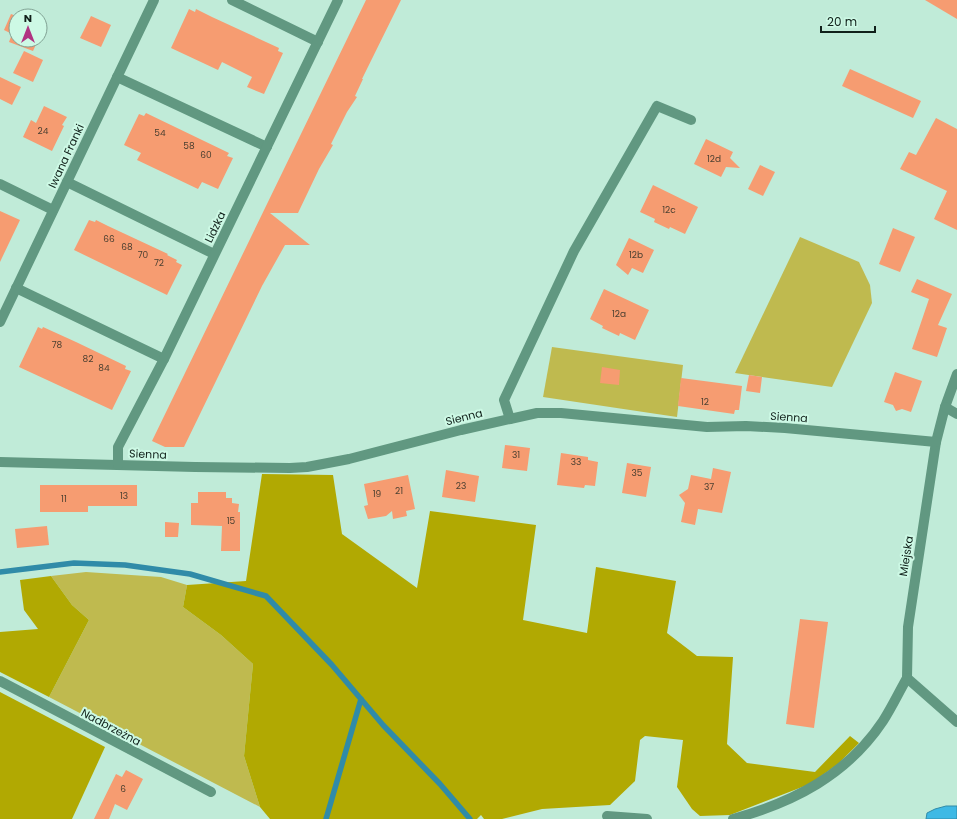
<svg xmlns="http://www.w3.org/2000/svg" width="957" height="819" font-family="Poppins,sans-serif">
<style>
.green{fill:#bfba4f}
.forest{fill:#b1a902}
.water{fill:#3eb9e5;stroke:#308ba8}
.lines{fill:none;stroke-linecap:round;stroke-linejoin:round}
.stream{stroke:#308ba8;stroke-width:5.5}
.building{fill:#f69c71}
.minor{stroke:#619881;stroke-width:10}
.labels{text-anchor:middle;stroke-width:4;stroke-linejoin:round;paint-order:stroke}
.number-label{font-size:9px;fill:#4a3f30}
.street-label{font-size:11px;fill:#10201a;stroke:#cdf9e5}
</style>
<rect width="100%" height="100%" fill="#c0ebd8"/>
<g class="green">
<polygon points="800,237 859,262 870,285 872,303 832,387 735,373"/>
<polygon points="552,347 683,365 677,417 543,397"/>
<polygon points="86,572 161,577 187,585 183,607 221,635 253,664 244,756 260,807 49,697 89,620 72,605 51,576"/>
</g>
<g class="forest">
<polygon points="262,474 333,475 342,534 417,588 430,511 536,525 523,620 587,633 596,567 676,581 667,633 697,656 733,657 727,744 747,763 815,772 850,736 859,743 838,764 810,784 730,815 700,816 692,809 677,787 683,740 645,736 640,740 635,781 610,805 542,809 502,819 484,819 481,815 477,819 270,819 260,807 244,756 253,664 221,635 183,607 187,585 246,581"/>
<polygon points="51,576 72,605 89,620 49,697 0,672 0,632 38,629 24,610 20,580"/>
<polygon points="0,692 105,747 72,819 0,819"/>
</g>
<polygon class="water" points="946,806 957,806 957,819 926,819 927,813 935,809"/>
<g class="lines">
<g class="stream">
<polyline points="0,572 74,563 125,565 190,574 266,596 332,665 383,725 440,784 470,819"/>
<polyline points="326,819 361,699"/>
</g>
</g>
<g class="building">
<polygon points="366,0 401,0 362,79 363,79 355,96 357,97 347,112 331,144 333,145 319,169 298,213 270,213 310,245 285,245 262,286 184,447 165,447 152,441"/>
<polygon points="925,0 957,0 957,19"/>
<polygon points="189,9 195,12 196,9 212,17 279,48 278,51 283,53 264,94 247,87 252,77 222,62 218,70 171,48"/>
<polygon points="11,14 16,16 16,40 38,40 33,51 9,42 12,34 4,30"/>
<polygon points="91,16 111,25 101,47 80,38"/>
<polygon points="24,51 43,60 33,82 13,73"/>
<polygon points="850,69 921,101 913,118 842,86"/>
<polygon points="0,77 21,87 12,105 0,99"/>
<polygon points="44,106 67,117 62,125 64,126 52,151 23,137 31,120 36,123"/>
<polygon points="146,113 229,153 227,156 233,158 218,189 202,182 198,189 137,160 141,153 124,145 139,114 144,116"/>
<polygon points="936,118 957,129 957,230 934,219 947,191 900,169 909,152 916,155"/>
<polygon points="706,139 733,152 730,158 740,168 726,167 721,177 694,164"/>
<polygon points="760,165 775,172 763,196 748,189"/>
<polygon points="653,185 698,207 685,234 670,227 669,229 654,222 655,219 640,212"/>
<polygon points="0,211 20,220 0,262"/>
<polygon points="89,220 95,222 96,220 108,226 168,254 167,255 177,260 176,262 182,265 167,295 74,250"/>
<polygon points="893,228 915,237 900,272 879,264"/>
<polygon points="629,238 654,250 643,273 632,268 628,275 616,265"/>
<polygon points="917,279 952,294 938,325 947,328 937,357 912,349 929,299 911,292"/>
<polygon points="604,289 649,310 635,340 620,333 619,336 602,328 603,326 590,319"/>
<polygon points="38,327 42,329 43,327 76,342 126,366 125,369 131,371 112,410 19,367"/>
<polygon points="602,367 620,370 619,385 600,383"/>
<polygon points="895,372 922,381 911,412 902,409 896,411 893,405 884,402"/>
<polygon points="749,375 762,377 760,393 746,391"/>
<polygon points="681,378 742,386 739,410 735,410 734,414 678,406"/>
<polygon points="505,445 530,448 527,471 502,468"/>
<polygon points="561,453 588,457 588,460 598,462 595,486 585,485 584,488 557,485"/>
<polygon points="627,463 651,467 646,497 622,493"/>
<polygon points="713,468 731,472 722,513 698,509 695,525 681,522 685,503 679,495 688,489 691,475 711,479"/>
<polygon points="446,470 479,476 475,502 442,497"/>
<polygon points="408,475 415,509 406,511 407,516 393,519 392,511 386,516 368,519 364,506 368,505 364,484"/>
<polygon points="40,485 137,485 137,506 88,506 88,512 40,512"/>
<polygon points="198,492 226,492 226,498 232,498 232,503 239,504 238,512 240,512 240,551 221,551 222,526 191,525 191,503 198,503"/>
<polygon points="165,522 179,523 178,537 165,537"/>
<polygon points="47,526 49,545 17,548 15,529"/>
<polygon points="800,619 828,622 814,728 786,724"/>
<polygon points="126,770 143,779 127,810 115,804 109,819 94,819 116,774 122,777"/>
</g>
<g class="lines">
<g class="minor">
<polyline points="232,0 318,42"/>
<polyline points="117,77 267,147"/>
<polyline points="67,182 214,254"/>
<polyline points="0,184 53,210"/>
<polyline points="16,288 164,359"/>
<polyline points="0,322 154,0"/>
<polyline points="957,374 945,407 936,442 908,627 907,678 957,722"/>
<polyline points="945,407 957,414"/>
<polyline points="510,419 504,400 574,251 657,106 691,120"/>
<polyline points="0,462 195,467 290,468 307,467 349,459 461,430 510,419 537,413 561,413 707,427 746,426 785,428 936,442"/>
<polyline points="118,465 118,447 164,359 338,0"/>
<polyline points="0,681 211,792"/>
<polyline points="607,816 647,819"/>
<path d="M 733,819 C 794,802 847,775 883,721 C 892,707 899,692 907,678"/>
</g>
</g>
<g class="labels">
<g class="number-label">
<text x="43" y="134">24</text>
<text x="160" y="136">54</text>
<text x="189" y="149">58</text>
<text x="206" y="158">60</text>
<text x="714" y="162">12d</text>
<text x="669" y="213">12c</text>
<text x="109" y="242">66</text>
<text x="127" y="250">68</text>
<text x="143" y="258">70</text>
<text x="636" y="258">12b</text>
<text x="159" y="266">72</text>
<text x="619" y="317">12a</text>
<text x="57" y="348">78</text>
<text x="88" y="362">82</text>
<text x="104" y="371">84</text>
<text x="705" y="405">12</text>
<text x="516" y="458">31</text>
<text x="576" y="465">33</text>
<text x="637" y="476">35</text>
<text x="461" y="489">23</text>
<text x="709" y="490">37</text>
<text x="399" y="494">21</text>
<text x="377" y="497">19</text>
<text x="124" y="499">13</text>
<text x="64" y="502">11</text>
<text x="231" y="524">15</text>
<text x="123" y="792">6</text>
</g>
<g class="street-label">
<text transform="translate(66 156) rotate(-65)" y="4">Iwana Franki</text>
<text transform="translate(215 227) rotate(-64)" y="4">Lidzka</text>
<text transform="translate(464 417) rotate(-14)" y="4">Sienna</text>
<text transform="translate(789 417) rotate(4)" y="4">Sienna</text>
<text transform="translate(148 454) rotate(2)" y="4">Sienna</text>
<text transform="translate(906 556) rotate(-81)" y="4">Miejska</text>
<text transform="translate(111 727) rotate(28)" y="4">Nadbrzeżna</text>
</g>
</g>
<g transform="translate(28 28)"><circle r="19" fill="#cdf9e5" stroke="#81a294"/>
<path d="M0-3L7 15L0 10L-7 15Z" fill="#b13382"/>
<text y="-6" font-size="11" font-weight="bold" text-anchor="middle" fill="#10201a">N</text>
</g>
<path d="M821 26v6h54v-6" fill="none" stroke="#10201a" stroke-width="2"/>
<text x="827" y="26" font-size="12" fill="#10201a" stroke="#cdf9e5" stroke-width="3" paint-order="stroke">20 m</text>
</svg>
